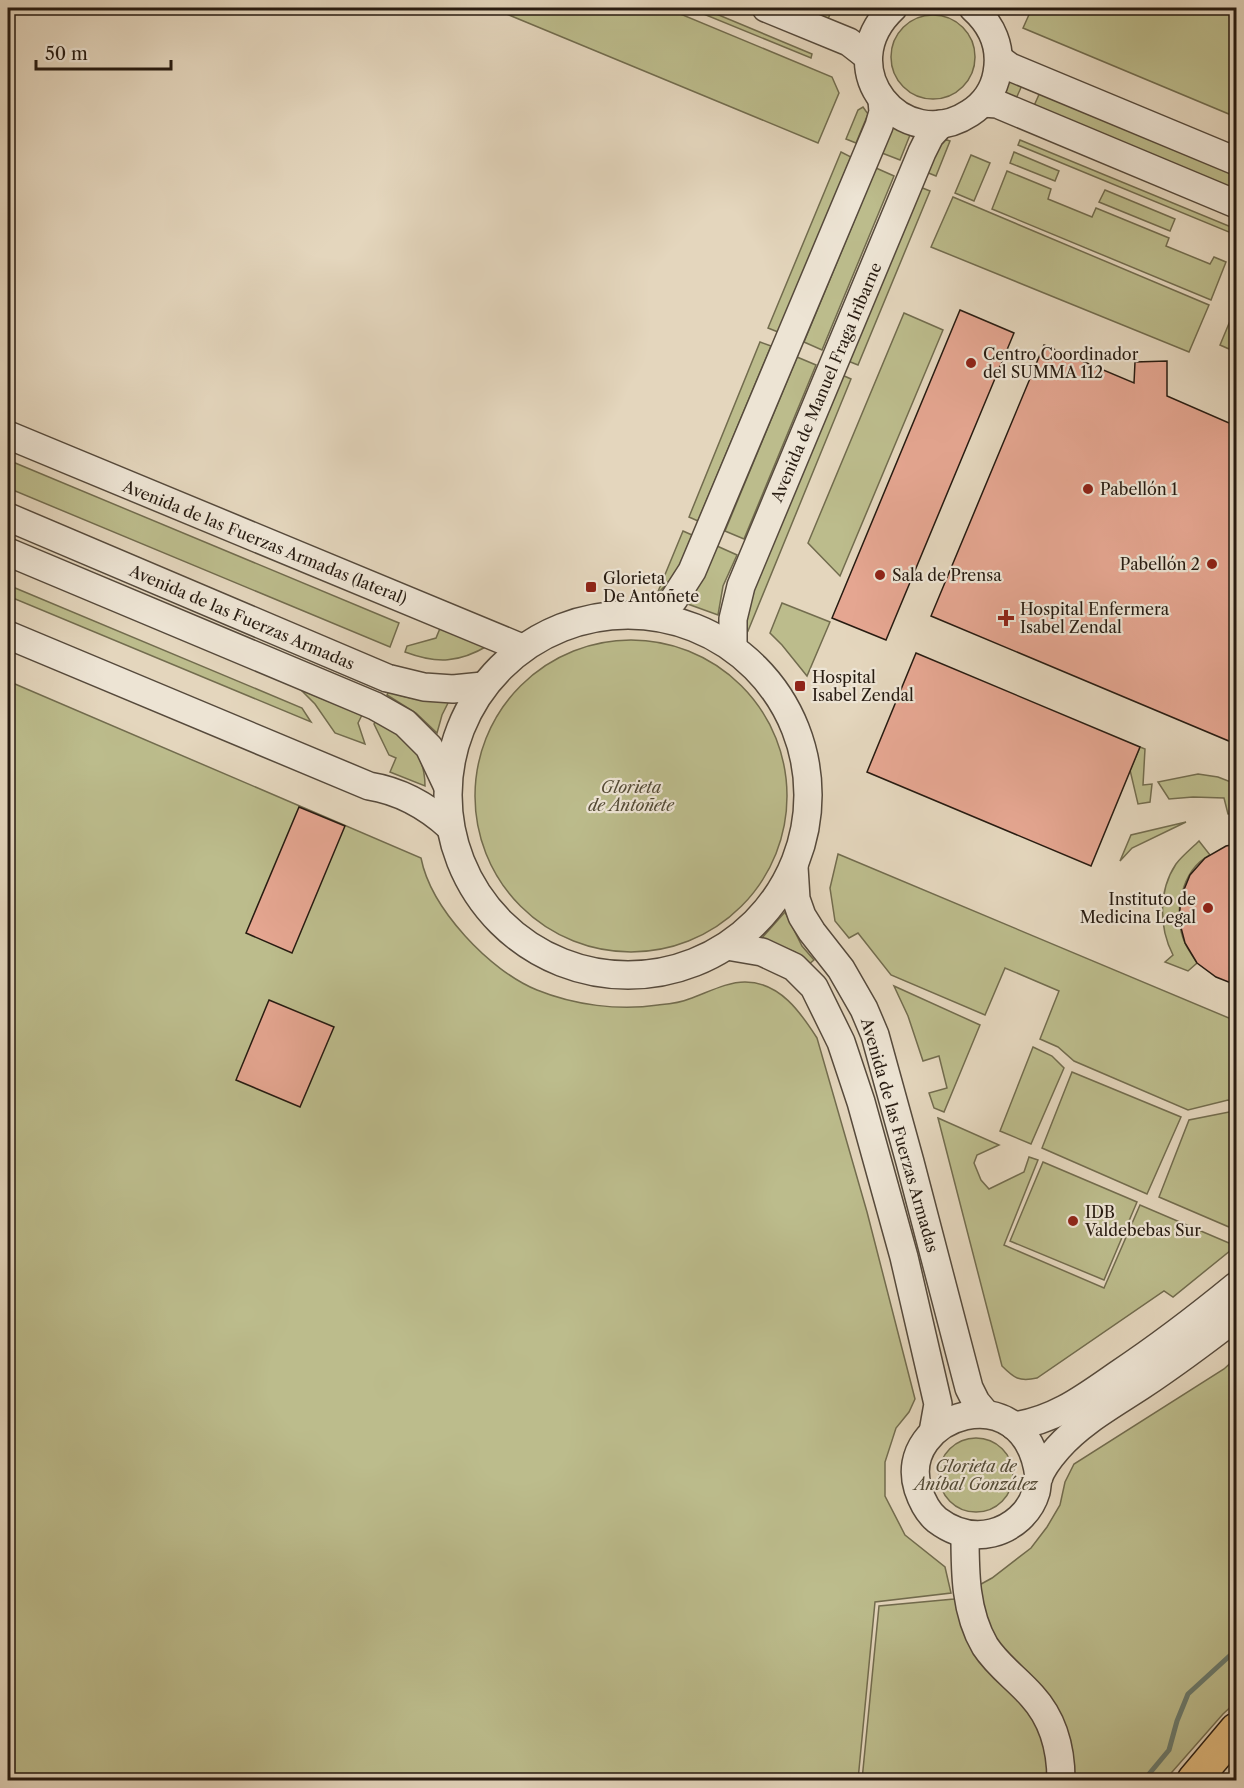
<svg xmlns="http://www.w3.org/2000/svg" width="1244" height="1788" font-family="'Libre Caslon Text',serif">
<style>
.green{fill:#bcbc8c;stroke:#726c4e;stroke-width:1.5}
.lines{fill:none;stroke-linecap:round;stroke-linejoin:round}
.stream{stroke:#6a7a6d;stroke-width:5}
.building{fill:#e5a691;stroke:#271b11;stroke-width:1.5}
.minor-casing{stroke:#564a3c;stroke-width:30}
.highway-casing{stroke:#271b11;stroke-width:36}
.minor{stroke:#ede4d4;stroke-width:27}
.highway{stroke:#e2bb7e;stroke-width:33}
.poi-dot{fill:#8f2418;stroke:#ede4d4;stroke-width:2}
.labels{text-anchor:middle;stroke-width:4.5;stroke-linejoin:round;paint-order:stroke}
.poi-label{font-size:16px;fill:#271b11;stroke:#ede4d4;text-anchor:start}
.street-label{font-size:16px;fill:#271b11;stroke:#ede4d4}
.park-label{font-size:16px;font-style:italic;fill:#544b36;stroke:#ede4d4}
</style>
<rect width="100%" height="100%" fill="#e4d6bd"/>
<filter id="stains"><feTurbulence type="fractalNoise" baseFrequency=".00333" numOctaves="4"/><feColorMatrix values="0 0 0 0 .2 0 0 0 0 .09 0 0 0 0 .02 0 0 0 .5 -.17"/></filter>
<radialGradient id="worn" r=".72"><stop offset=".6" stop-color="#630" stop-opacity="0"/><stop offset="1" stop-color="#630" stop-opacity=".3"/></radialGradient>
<g class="green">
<polygon points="492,8 666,8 832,77 839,93 818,143"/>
<polygon points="689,8 702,8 812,54 811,58"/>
<polygon points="788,8 833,8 826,23"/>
<polygon points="1032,8 1236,8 1236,117 1023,28"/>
<circle cx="933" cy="57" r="42"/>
<polygon points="1006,76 1023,83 1015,101 999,94"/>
<polygon points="1041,90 1236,172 1236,193 1033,108"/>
<polygon points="863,107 868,114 856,143 846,139 858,110"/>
<polygon points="894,123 912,130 900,160 882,153"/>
<polygon points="947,140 950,141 936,176 926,172 942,141"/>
<polygon points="1020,140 1236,229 1236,235 1018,145"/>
<polygon points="841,152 851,157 778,332 768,328"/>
<polygon points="1014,152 1059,171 1055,181 1010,163"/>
<polygon points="971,155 990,163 974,201 955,193"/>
<polygon points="876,168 894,176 822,350 804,342"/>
<polygon points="1007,171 1051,189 1048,199 1092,217 1096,208 1169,238 1166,246 1210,264 1214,257 1226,262 1211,300 992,209"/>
<polygon points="920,187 930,191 858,365 848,361"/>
<polygon points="1105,190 1175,219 1170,231 1099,202"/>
<polygon points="953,197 1209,305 1189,352 931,247"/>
<polygon points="904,313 943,330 840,576 808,543"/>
<polygon points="1233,314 1236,316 1236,352 1220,345"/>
<polygon points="760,342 771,346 698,521 689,517"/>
<polygon points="797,357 816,365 744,539 725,531"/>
<polygon points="842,375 851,379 748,631 745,628 748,603"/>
<polygon points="8,460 399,623 390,647 8,488"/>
<path d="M 683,531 L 692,535 C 682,561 678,574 657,594 Z"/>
<polygon points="717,546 737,555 723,586 718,615 685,603"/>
<polygon points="8,585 302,708 311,722 8,596"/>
<polygon points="782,603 830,622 807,676 782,645 770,633"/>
<path d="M 441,626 L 489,645 C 459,663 437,664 405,652 L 407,646 L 436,638 Z"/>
<circle cx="631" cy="796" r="156"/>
<path d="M 8,681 L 421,858 C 431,909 490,971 537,990 C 574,1005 619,1011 658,1005 C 668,1004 680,1003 689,999 C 707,993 726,982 745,982 C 780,982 801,1013 817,1038 L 867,1212 L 915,1399 L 909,1412 L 896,1428 L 885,1462 L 885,1496 L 905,1535 L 945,1567 L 951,1593 L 875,1602 L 858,1780 L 8,1780 Z"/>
<polygon points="301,690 362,715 358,723 365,744 335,733 315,704"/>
<path d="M 389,691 C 409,700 428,701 449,701 L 442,715 L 437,733 L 416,713 L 387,695 Z"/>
<path d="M 376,720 C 405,733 425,752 425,786 L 390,772 L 396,758 L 389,755 L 374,724 Z"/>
<polygon points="1140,747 1145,749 1143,785 1152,784 1150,802 1138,804 1130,770"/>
<polygon points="1198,774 1218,777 1236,784 1236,813 1228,814 1224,798 1193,797 1169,799 1158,782"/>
<polygon points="1186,822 1132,848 1120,861 1131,835"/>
<path d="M 1199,841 L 1210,855 C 1181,870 1172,915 1185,943 C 1188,950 1193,956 1197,963 L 1188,971 L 1165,962 L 1173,955 C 1159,928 1158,891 1176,864 C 1182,856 1192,848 1199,841 Z"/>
<polygon points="838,854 1236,1021 1236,1104 1228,1100 1188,1110 1074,1061 1058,1047 1040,1039 1059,991 1005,968 985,1015 891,975 858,933 849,938 835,921 830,888"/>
<polygon points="785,912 802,946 814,960 809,964 795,952 761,939"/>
<polygon points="894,986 980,1025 944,1112 934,1108 929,1093 947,1088 939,1056 923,1061 908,1016"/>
<polygon points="1033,1047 1052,1056 1064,1068 1031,1144 1000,1131"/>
<polygon points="1072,1072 1181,1117 1147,1194 1042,1148"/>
<polygon points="1229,1112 1236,1115 1236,1230 1159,1197 1189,1120"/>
<path d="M 938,1118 L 999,1145 L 977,1155 L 974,1163 L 981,1180 L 989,1189 L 1024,1172 L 1029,1157 L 1038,1160 L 1004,1245 L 1104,1288 L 1140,1205 L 1236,1246 L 1173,1297 L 1164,1291 L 1037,1378 C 1019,1382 1014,1378 1002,1366 Z"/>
<polygon points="1043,1162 1137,1202 1104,1280 1010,1241"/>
<polygon points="1236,1358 1236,1702 1223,1714 1165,1780 862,1780 879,1606 954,1599 992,1578 1031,1548 1047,1527 1060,1505 1065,1482 1074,1464 1224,1369"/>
<circle cx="976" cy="1475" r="37"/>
</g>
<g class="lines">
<polyline class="stream" points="1144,1780 1169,1750 1177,1721 1188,1694 1236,1650"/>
</g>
<g class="building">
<polygon points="960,310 1014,333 886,640 832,618"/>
<polygon points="1044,345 1134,383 1135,362 1167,361 1167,396 1236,426 1236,744 931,616"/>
<polygon points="916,653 1140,747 1091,866 867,772"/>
<polygon points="299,807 345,826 292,953 246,933"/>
<polygon points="1236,844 1236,985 1216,977 1197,963 1185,943 1179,920 1181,897 1190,875 1205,858 1226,846"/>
<polygon points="269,1000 334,1027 300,1107 236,1080"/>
</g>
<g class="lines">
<defs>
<g id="minor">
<polyline points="766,8 849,42 867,56"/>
<path d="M 893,8 C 829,68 903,157 970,113 C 984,104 994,90 997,73 C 1002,47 992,25 973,8"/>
<polyline points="999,59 1010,67 1236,161"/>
<polyline points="983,103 997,104 1236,204"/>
<polyline points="8,435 522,648"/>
<polyline points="8,517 387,678 424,687 453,689 483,686"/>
<polyline points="8,552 375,706 405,723 429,747 447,785"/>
<circle cx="628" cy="795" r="180"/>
<polyline points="658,617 674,599 692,571 879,126 883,112 882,100"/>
<path d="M 8,635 L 369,786 C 400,791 427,806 450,827"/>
<polyline points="733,648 733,619 741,586 922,152 930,136 941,124"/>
<polyline points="794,867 796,899 802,916 812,932 841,969 864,1009 875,1035 910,1162 969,1388 976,1402 986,1414"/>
<polyline points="727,946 762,952 794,967 814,987 841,1042 861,1102 904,1257 938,1404 933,1432"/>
<path d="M 1014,1426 C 1055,1420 1084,1398 1117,1375 C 1159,1347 1197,1318 1236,1286"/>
<path d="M 1039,1477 C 1026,1371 895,1416 918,1489 C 922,1501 927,1512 937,1520 C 953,1532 971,1538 992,1533 C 1012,1528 1030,1513 1036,1492 C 1037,1488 1037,1483 1038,1479 C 1041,1469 1051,1456 1058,1448 C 1081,1422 1112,1405 1141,1386 C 1174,1364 1205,1341 1236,1317"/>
<path d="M 965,1534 C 965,1572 965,1612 985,1646 C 998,1666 1016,1678 1032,1696 C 1053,1719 1061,1750 1061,1780"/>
</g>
<polyline id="highway" points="1194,1780 1236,1730"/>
</defs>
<use href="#minor" class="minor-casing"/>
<use href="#highway" class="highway-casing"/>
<use href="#minor" class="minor"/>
<use href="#highway" class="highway"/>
</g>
<g class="poi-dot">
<circle cx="971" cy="363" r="6"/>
<circle cx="1088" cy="489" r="6"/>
<circle cx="1212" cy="564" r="6"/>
<circle cx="880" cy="575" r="6"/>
<rect x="585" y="581" width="12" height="12" rx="3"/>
<path d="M1003 609h6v6h6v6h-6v6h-6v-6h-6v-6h6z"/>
<rect x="794" y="680" width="12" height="12" rx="3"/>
<circle cx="1208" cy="908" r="6"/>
<circle cx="1073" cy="1221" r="6"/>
</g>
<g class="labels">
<g class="poi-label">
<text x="983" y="360">Centro Coordinador<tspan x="983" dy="18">del SUMMA 112</tspan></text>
<text x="1100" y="495">Pabellón 1</text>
<text x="1200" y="570" text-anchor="end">Pabellón 2</text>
<text x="892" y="581">Sala de Prensa</text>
<text x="603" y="584">Glorieta<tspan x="603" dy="18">De Antoñete</tspan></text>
<text x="1020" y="615">Hospital Enfermera<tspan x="1020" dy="18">Isabel Zendal</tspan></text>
<text x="812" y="683">Hospital<tspan x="812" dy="18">Isabel Zendal</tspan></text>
<text x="1196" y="905" text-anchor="end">Instituto de<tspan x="1196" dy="18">Medicina Legal</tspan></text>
<text x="1085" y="1218">IDB<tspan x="1085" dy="18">Valdebebas Sur</tspan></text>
</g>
<g class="street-label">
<text transform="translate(826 382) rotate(-67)" y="6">Avenida de Manuel Fraga Iribarne</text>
<text transform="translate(265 542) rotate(22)" y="6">Avenida de las Fuerzas Armadas (lateral)</text>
<text transform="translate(242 617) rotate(23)" y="6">Avenida de las Fuerzas Armadas</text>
<text transform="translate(900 1135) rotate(74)" y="6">Avenida de las Fuerzas Armadas</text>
</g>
<g class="park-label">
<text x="631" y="793">Glorieta<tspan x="631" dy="18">de Antoñete</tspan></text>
<text x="976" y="1472">Glorieta de<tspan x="976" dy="18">Aníbal González</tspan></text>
</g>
</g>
<rect width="1244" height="1788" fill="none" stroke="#e4d6bd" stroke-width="30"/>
<rect x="9" y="9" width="1226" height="1770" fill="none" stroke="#271b11" stroke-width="3"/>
<rect x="15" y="15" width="1214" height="1758" fill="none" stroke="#271b11" stroke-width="1.5"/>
<path d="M36 60v9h135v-9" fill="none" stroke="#271b11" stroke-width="3"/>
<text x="45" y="60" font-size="18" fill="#271b11" stroke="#ede4d4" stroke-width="4.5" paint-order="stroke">50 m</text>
<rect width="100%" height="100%" filter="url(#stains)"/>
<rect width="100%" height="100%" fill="url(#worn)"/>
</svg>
